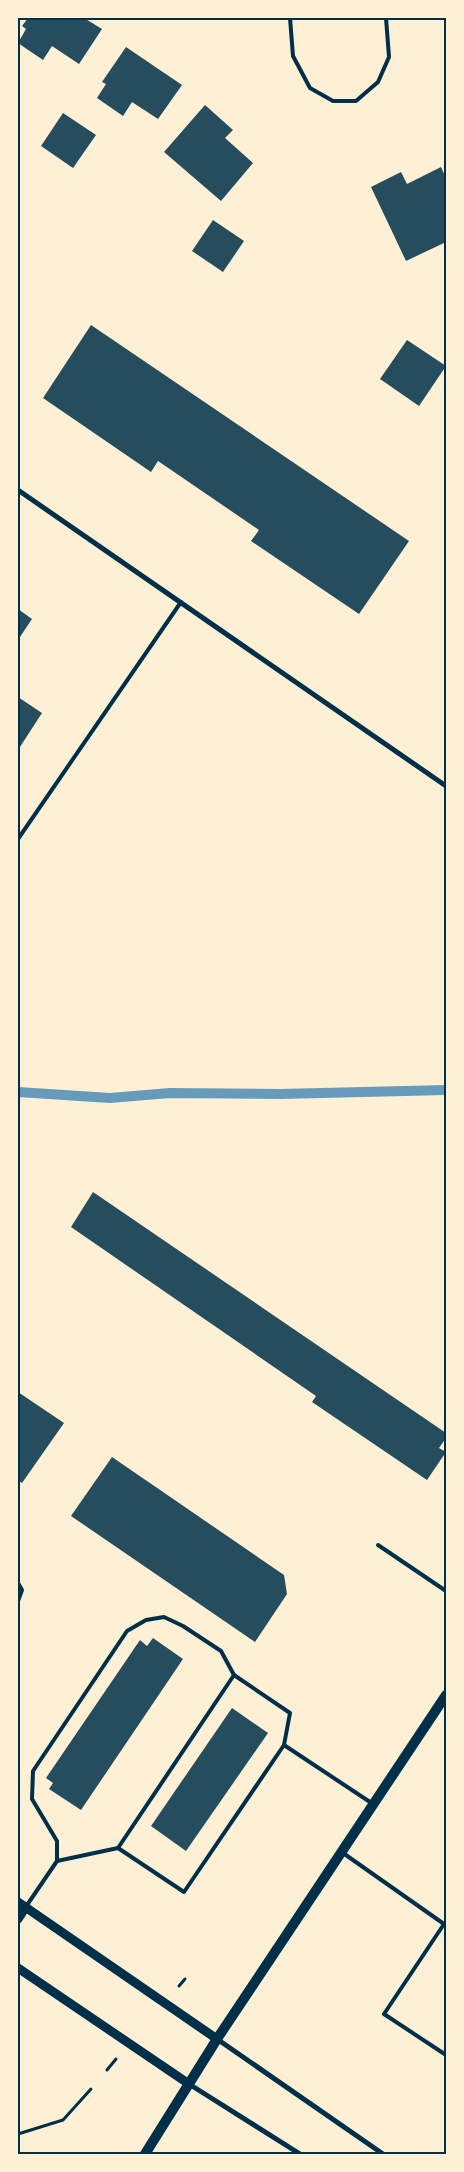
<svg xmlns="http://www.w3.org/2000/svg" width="464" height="2172" font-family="'Asap Condensed',sans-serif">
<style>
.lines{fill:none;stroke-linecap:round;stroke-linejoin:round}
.stream{stroke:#669bbc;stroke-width:10}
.building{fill:#264d5e}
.path{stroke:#003049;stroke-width:3}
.service{stroke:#003049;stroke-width:4}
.minor{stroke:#003049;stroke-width:5}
.tertiary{stroke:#003049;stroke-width:9}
.secondary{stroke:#003049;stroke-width:10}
.neatline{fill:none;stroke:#003049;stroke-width:2}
</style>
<rect width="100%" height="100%" fill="#fdf0d5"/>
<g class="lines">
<polyline class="stream" points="18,1092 110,1098 170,1093 280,1094 446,1090"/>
</g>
<g class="building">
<polygon points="28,18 84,18 102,29 79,64 52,46 43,60 18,43 26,29 22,26"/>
<polygon points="126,47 182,85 158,119 132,102 123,116 97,98 106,84 102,82"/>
<polygon points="205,105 233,130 225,138 253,163 221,201 164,152"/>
<polygon points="63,113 96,135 73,168 41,146"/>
<polygon points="441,167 446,178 446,242 406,261 371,187 401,172 407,184"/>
<polygon points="213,220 244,241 223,272 192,251"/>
<polygon points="91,325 409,541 359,614 251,541 259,530 158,461 151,472 43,398"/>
<polygon points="407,340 446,366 419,406 380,379"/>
<polygon points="18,609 32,619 18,640"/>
<polygon points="18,697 42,713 18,750"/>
<polygon points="93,1192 446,1433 446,1438 439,1448 446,1452 427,1480 312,1402 316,1396 71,1227"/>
<polygon points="18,1392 64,1423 22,1483 18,1480"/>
<polygon points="112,1457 284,1575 287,1594 255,1642 71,1516"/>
<polygon points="153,1638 183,1659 81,1810 49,1789 53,1783 46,1778 140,1640 147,1646"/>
<polygon points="232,1708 268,1733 186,1851 151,1826"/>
</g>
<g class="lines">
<g class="path">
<polyline points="179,1986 185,1979"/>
<polyline points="107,2070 116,2059"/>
<polyline points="18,2134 63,2120 91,2089"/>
</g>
<g class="service">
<polyline points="290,18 293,56 310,88 333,101 356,101 378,82 389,57 386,18"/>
<polyline points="18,839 181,602"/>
<polyline points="378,1545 446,1591"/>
<polyline points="18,1583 22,1590 18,1601"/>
<polyline points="118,1848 234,1675 290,1713 284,1745"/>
<polyline points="343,1853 444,1924 384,2014 446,2055"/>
<polyline points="57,1861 57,1841 32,1799 33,1771 127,1631 146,1620 164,1617 183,1626 221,1651 234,1675"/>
<polyline points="25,1908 57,1861 118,1848 184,1892 284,1745 373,1804"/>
</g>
<g class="minor">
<polyline points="18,490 446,786"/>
<polyline points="217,2039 383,2154"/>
<polyline points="189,2084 300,2154"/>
</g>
<g class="tertiary">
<polyline points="18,1902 217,2039"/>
<polyline points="18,1919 25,1908"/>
<polyline points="18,1968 189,2084"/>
</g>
<polyline class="secondary" points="145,2154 217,2039 446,1695"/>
</g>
<rect width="464" height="2172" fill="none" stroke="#fdf0d5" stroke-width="38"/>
<rect x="19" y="19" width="426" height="2134" class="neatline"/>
</svg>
